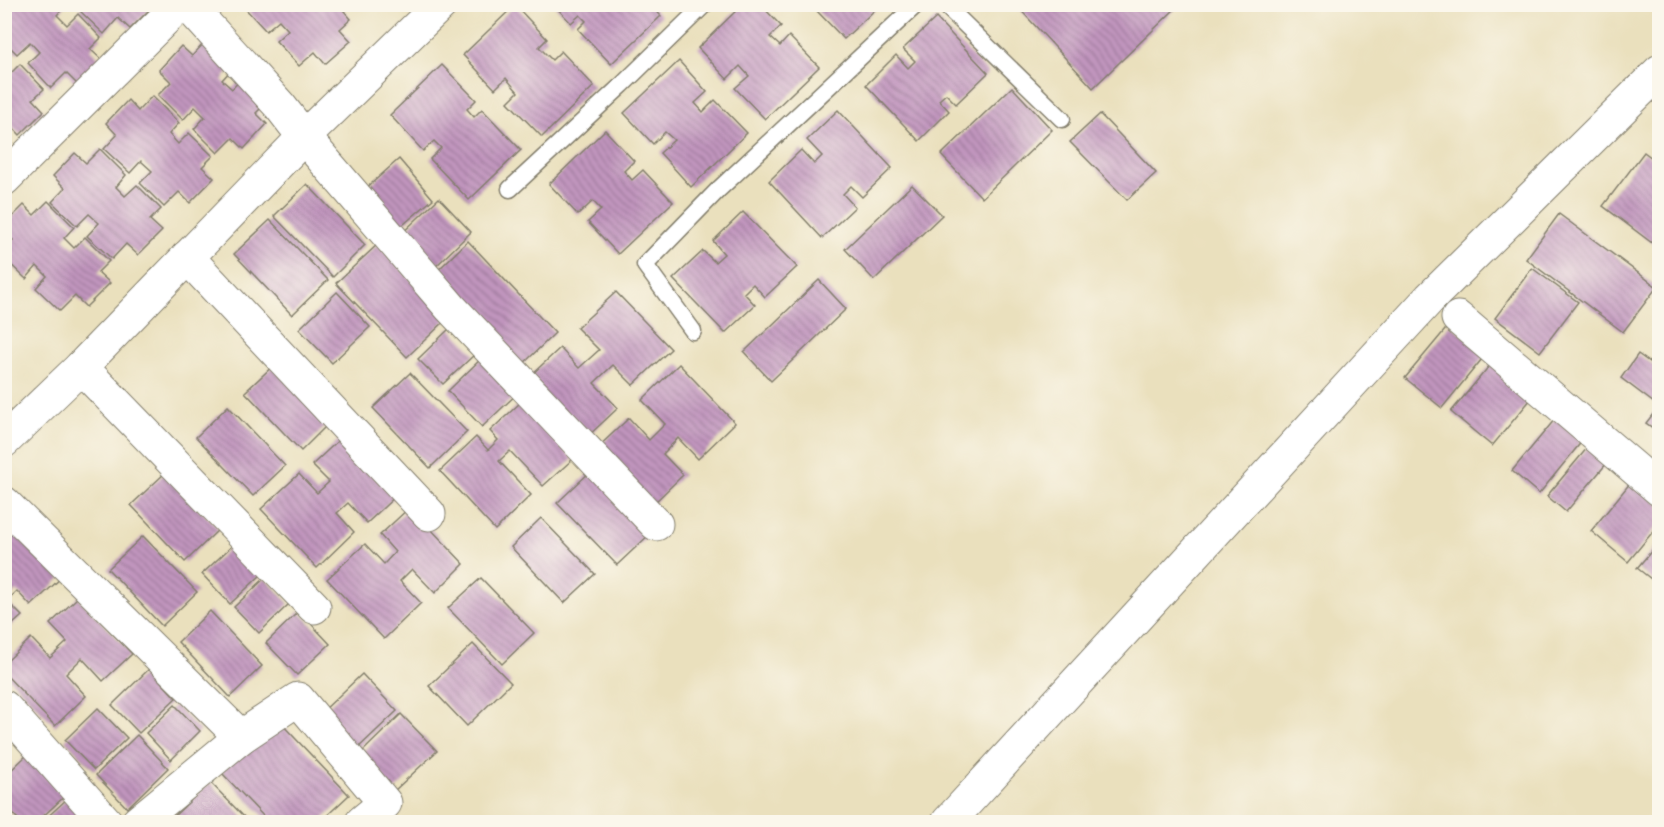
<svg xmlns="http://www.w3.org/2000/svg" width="1664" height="827" font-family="'IM FELL DW Pica',serif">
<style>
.building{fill:url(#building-back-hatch)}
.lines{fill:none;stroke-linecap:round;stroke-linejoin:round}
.service-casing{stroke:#837e6c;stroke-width:19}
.minor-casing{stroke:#837e6c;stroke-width:35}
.service{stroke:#fff;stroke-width:16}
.minor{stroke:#fff;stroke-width:33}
</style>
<defs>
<pattern id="building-back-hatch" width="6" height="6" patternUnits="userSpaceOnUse" patternTransform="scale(1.5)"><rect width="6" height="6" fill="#c195be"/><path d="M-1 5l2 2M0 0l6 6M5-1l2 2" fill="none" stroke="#9c799a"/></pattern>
</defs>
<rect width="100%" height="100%" fill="#fbf7ec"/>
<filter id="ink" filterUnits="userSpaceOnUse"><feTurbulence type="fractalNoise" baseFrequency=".0167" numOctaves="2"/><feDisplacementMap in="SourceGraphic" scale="12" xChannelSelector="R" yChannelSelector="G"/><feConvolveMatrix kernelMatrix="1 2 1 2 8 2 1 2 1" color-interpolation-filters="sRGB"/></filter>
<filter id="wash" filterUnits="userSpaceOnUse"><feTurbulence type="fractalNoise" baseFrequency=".008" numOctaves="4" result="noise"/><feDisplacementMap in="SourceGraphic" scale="24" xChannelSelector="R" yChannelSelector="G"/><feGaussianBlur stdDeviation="1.35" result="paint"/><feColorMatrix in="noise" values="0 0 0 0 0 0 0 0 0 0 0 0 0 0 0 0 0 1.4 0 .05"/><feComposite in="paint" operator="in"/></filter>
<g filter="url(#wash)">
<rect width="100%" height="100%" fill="#eae0bd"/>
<g id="blocks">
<g class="building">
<polygon points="4,4 67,4 57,15 67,25 78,14 101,38 90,49 102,60 77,84 66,73 51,88 28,63 39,52 30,42 17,54 4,41 4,17 6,16 4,14"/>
<polygon points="84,4 155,4 130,29 118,18 104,34 79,10"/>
<polygon points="244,4 338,4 351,19 340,29 351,41 325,64 315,52 299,66 276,41 288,30 279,20 266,31 243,6"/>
<polygon points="553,4 650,4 661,16 611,64 578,29 586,21 580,15 571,23"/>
<polygon points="743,4 760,4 781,26 770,37 780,46 789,36 819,67 765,119 735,88 749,76 740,66 727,79 698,48"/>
<polygon points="824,4 881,4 844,39 817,11"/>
<polygon points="1015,4 1177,4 1178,6 1093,88"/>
<polygon points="515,5 547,39 539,47 552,60 561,51 594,86 542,137 508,102 518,92 506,78 495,89 463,55"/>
<polygon points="936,18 988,73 956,104 946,94 939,100 949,111 919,141 866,85 896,55 908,68 915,61 903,49"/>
<polygon points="205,42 232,69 222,80 232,89 242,78 267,102 256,113 267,124 244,149 233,138 218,153 194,129 205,117 195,107 183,120 158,95 171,82 159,70 181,46 192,56"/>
<polygon points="679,61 707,92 695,103 703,112 715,100 747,133 691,187 660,153 674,140 665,132 653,144 624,113"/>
<polygon points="20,64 44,89 33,99 44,111 20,135 9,123 4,128 4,71 9,75"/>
<polygon points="442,65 476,100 467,109 474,117 482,109 521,150 469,200 430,159 441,148 434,141 423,151 390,115"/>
<polygon points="1012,87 1052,130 982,198 941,155"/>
<polygon points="152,96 179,123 169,134 178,144 189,133 213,156 202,167 214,178 190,203 179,192 164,207 140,183 152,171 141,161 130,173 104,149 117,135 106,123 128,100 138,111"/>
<polygon points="838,110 892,168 862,197 851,186 843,194 855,207 822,238 769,181 801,150 814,164 822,156 807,140"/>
<polygon points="1100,114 1156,173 1127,200 1070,142"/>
<polygon points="605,130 634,161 624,171 632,180 643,170 673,202 618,254 588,222 601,210 593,201 578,215 549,184"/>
<polygon points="100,149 126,175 116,187 125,196 137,185 161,209 150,220 162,231 138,255 126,244 112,259 87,236 99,223 89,214 77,226 52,202 65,188 53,176 75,153 86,163"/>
<polygon points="1644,152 1660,164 1660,249 1603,206"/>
<polygon points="399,159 433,199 397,230 363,191"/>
<polygon points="307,184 365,245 333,277 274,216"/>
<polygon points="912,185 942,215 874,280 845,249"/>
<polygon points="439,198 471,232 430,272 397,238"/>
<polygon points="48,201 74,227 64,238 74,248 85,237 109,261 98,272 110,283 86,307 75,296 60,311 36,288 47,276 37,266 26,279 4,258 4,249 13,240 4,232 4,225 24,205 34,215"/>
<polygon points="743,212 797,267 765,297 753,284 744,293 755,305 725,333 673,279 703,251 715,262 724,254 713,241"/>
<polygon points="1559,214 1657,287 1623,332 1526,259"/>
<polygon points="270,220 328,280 292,315 234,254"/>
<polygon points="468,241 555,333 521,366 433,275"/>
<polygon points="378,244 448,318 407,357 336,283"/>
<polygon points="1532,268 1578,302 1540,352 1495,318"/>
<polygon points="819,280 846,309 771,381 744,352"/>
<polygon points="337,292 370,327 332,363 299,329"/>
<polygon points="616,292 671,349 633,385 613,365 594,383 618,408 586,438 528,378 560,348 579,368 599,350 577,328"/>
<polygon points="1450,324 1486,354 1442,408 1405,378"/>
<polygon points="450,328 475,354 443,384 418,359"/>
<polygon points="486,354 521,390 482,427 448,391"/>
<polygon points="1638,354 1660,370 1660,403 1658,406 1621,378"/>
<polygon points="1495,359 1536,393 1492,446 1451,412"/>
<polygon points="277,362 332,420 301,451 245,392"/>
<polygon points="679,364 735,423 698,459 678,438 663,454 683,475 649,508 595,450 629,418 649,440 665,424 642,400"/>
<polygon points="410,373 467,432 430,468 373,408"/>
<polygon points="520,403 573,459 543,486 510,451 499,461 531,495 495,530 440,471 476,437 488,450 498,440 490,431"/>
<polygon points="228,406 285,466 253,496 196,437"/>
<polygon points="1657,409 1660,411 1660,433 1646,423"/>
<polygon points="1560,413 1587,435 1539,494 1512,471"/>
<polygon points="344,435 399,493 367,523 348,503 337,513 354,532 317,568 261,509 299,474 317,493 329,482 312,465"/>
<polygon points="1593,441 1612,457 1566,512 1547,496"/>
<polygon points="591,471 651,533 617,565 557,503"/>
<polygon points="165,473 219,529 185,562 131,505"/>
<polygon points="1631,482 1660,505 1660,523 1628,562 1591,531"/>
<polygon points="410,507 464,564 435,593 412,569 400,581 421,603 384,639 327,579 365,544 384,564 395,552 380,535"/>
<polygon points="541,518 595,574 564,603 511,547"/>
<polygon points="4,524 63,576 31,606 17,591 7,601 22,616 4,632"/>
<polygon points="143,536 197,592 162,626 108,569"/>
<polygon points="1660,541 1660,586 1637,568"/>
<polygon points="234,544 262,574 230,604 202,574"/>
<polygon points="265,578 289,604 259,633 234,607"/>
<polygon points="481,578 534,633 502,664 448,608"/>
<polygon points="78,597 132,654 103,681 82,658 66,674 86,696 55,726 4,673 4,664 31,638 50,658 67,642 50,624"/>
<polygon points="210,611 262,666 230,697 178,642"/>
<polygon points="299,611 330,644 297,675 266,643"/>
<polygon points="473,644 511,683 467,726 429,686"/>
<polygon points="149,669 176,698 139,733 112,705"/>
<polygon points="362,674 397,711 356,750 321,713"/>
<polygon points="175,705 200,731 171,760 146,733"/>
<polygon points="98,708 127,738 94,770 65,740"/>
<polygon points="401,714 437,751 394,791 359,755"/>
<polygon points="276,718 349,795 320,822 269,822 221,772"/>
<polygon points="137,735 168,768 127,808 96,775"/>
<polygon points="29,753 67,794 37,822 21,822 4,805 4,777"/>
<polygon points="210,782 249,822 168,822"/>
<polygon points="68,798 90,822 42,822"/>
<polygon points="4,813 13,822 4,822"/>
</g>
</g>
</g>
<g filter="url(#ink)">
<use href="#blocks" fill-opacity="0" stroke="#837e6c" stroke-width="1.5"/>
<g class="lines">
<defs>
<g id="service">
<polyline points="944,4 1062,119"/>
<polyline points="510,189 622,85 705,4"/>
<polyline points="693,331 645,265 718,190 917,4"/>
</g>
<g id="minor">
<polyline points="187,4 280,106 304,137 451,308 656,524"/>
<polyline points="4,179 180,4"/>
<polyline points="187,257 429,514"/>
<polyline points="1458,318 1660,490"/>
<polyline points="81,367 314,607"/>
<polyline points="4,441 81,367 304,137 441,4"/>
<polyline points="4,503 241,737"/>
<polyline points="4,707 106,822"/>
<polyline points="138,822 241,737 298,699 385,803 362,822"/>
<polyline points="948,822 1430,298 1660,71"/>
</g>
</defs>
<use href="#service" class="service-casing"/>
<use href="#minor" class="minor-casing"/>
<use href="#service" class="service"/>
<use href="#minor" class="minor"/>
</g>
</g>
<rect width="1664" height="827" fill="none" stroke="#fbf7ec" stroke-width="24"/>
</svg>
